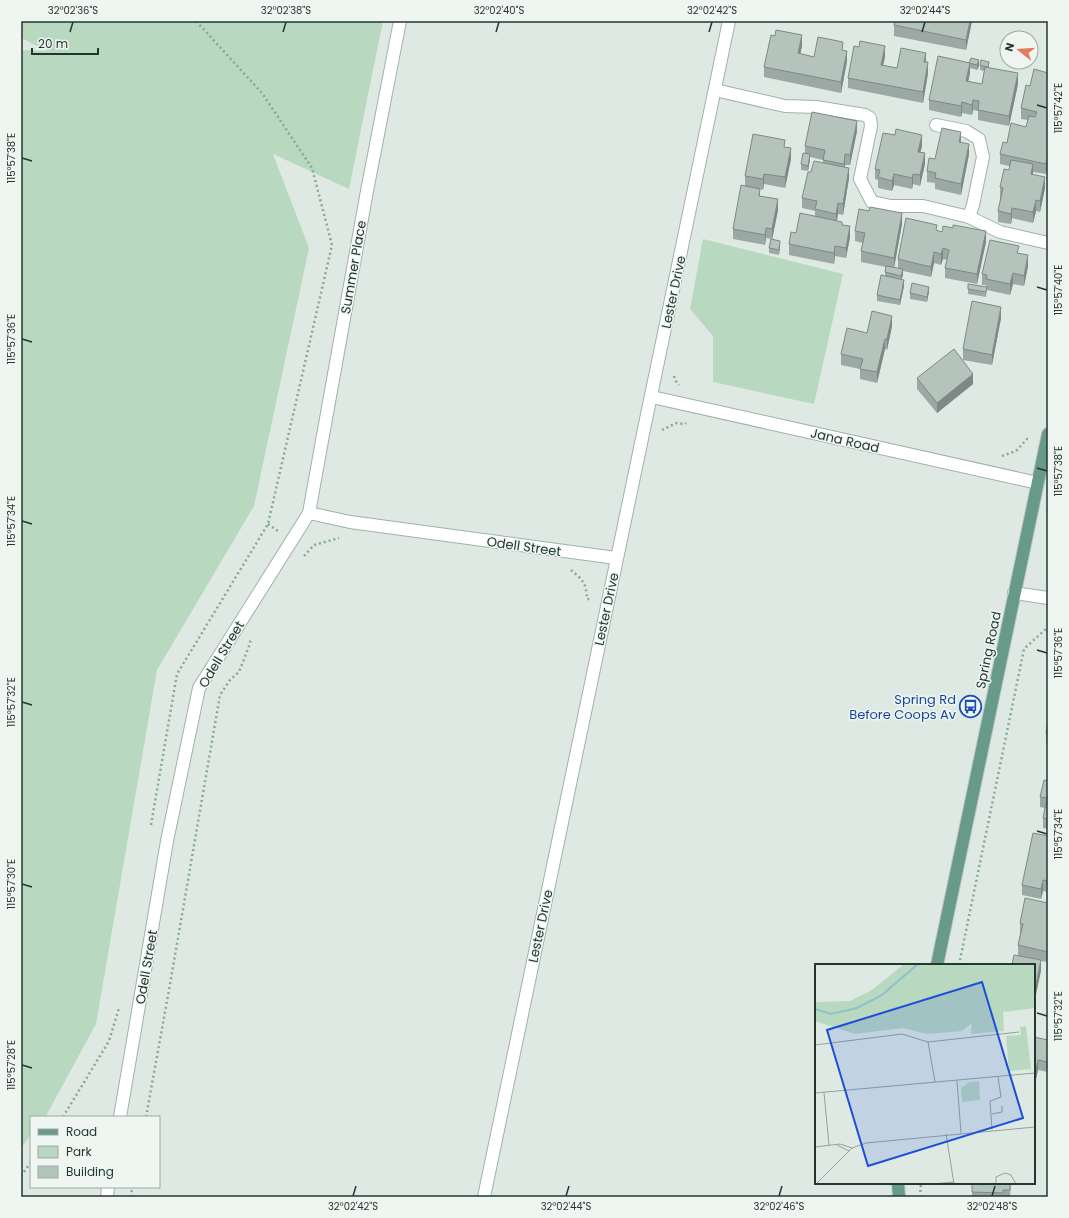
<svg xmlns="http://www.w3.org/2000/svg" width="1069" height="1218" font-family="Poppins,sans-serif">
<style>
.green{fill:#b9d8c0}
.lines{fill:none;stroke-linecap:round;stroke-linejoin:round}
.minor-casing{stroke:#a3b0aa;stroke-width:14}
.major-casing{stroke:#bdc3c1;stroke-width:14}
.path{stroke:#82a99b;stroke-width:2.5;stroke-dasharray:2 3;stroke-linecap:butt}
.minor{stroke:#fff;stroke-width:12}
.major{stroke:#679a8b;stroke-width:12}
.wall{fill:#9ca8a3}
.shaded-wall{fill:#7f8884}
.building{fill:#b5c3bd;stroke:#7f8884}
.ticks{fill:none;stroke:#223730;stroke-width:1.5}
.labels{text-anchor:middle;stroke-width:3;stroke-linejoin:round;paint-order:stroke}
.street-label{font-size:13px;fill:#223730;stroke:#eff6f2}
.transit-label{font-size:13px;fill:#164399;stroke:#eff6f2;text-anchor:end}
.inset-river{fill:none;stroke:#8bc3c9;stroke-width:2}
.inset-road{fill:none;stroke:#93a29c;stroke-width:1}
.view{fill:#1d4ed8;fill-opacity:0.15;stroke:#1d4ed8;stroke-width:2}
.inset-edge{fill:none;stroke:#223730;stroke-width:2}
.neatline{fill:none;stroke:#223730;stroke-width:1.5}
.ticks-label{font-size:10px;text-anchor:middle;fill:#223730}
</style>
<rect width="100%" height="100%" fill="#dfe9e4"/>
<g class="green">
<polygon points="21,21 383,21 349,189 273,154 309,248 254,506 157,670 96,1024 47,1114 45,1117 31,1117 31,1135 21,1148 21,50 48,51 21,38"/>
<polygon points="703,239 843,274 814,404 713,382 713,336 690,309"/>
</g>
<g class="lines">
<defs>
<g id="minor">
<polyline points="715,90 785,106 816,107 865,115 870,118 871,126 860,179 872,202 891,206 923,206 969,217 1000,232 1048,243"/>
<polyline points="936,125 966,131 979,139 983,157 973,205 969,217"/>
<polyline points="652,397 1038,483"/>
<polyline points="309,513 367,191 400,21"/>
<polyline points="1014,593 1048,598"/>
<polyline points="120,1117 167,841 199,688 309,513 350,522 616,558"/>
<polyline points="107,1197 108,1187"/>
<polyline points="484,1197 729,21"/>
</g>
<g id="major">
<polyline points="937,965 1048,434"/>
<polyline points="898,1183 899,1197"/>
</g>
</defs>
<use href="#minor" class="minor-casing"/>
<use href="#major" class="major-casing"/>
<g class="path">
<polyline points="674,376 675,380 679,385"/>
<polyline points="662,430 676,423 685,424 686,423"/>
<polyline points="1002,456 1016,451 1027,439 1030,440"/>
<polyline points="268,524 278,531"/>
<polyline points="304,556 314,545 339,538"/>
<path d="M 571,570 C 583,580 586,583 587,599 L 591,599"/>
<polyline points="151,825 177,674 268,524 332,245 312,168 262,93 196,21"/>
<polyline points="959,965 1024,649 1048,627"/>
<polyline points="63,1117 109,1041 119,1008"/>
<polyline points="146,1117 169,990 220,695 230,680 239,672 249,646 251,639"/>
<polyline points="21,1176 31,1162"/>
<polyline points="131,1197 132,1187"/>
<polyline points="920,1197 921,1183"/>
</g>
<use href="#minor" class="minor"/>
<use href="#major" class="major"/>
</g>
<g class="wall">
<polygon points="895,21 972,21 966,50 894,36 894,25"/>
<polygon points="802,46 800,54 814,57 843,50 847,61 841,93 764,77 764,67"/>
<polygon points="885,57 883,65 897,68 926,62 928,73 923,103 848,88 848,78"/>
<polygon points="979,60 979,66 977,70 970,68 970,73 968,81 982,84 984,71 980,70 980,65 989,67 1018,84 1009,126 978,120 978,111 973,110 972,115 962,113 961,117 929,110 929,100 969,63"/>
<polygon points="1048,73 1048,165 1046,174 1033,172 1033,175 1045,188 1040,212 1036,211 1033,223 1012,218 1011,224 998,222 998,211 1001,198 1000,198 1000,187 1009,170 1009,166 1000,164 1000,154 1007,143 1026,127 1028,120 1021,119 1021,108 1030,86"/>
<polygon points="857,131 850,165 845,165 845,167 849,178 843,215 838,214 837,221 842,225 850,237 846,258 835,256 834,264 789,255 789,244 796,233 815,216 815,211 802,208 802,198 811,172 823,162 823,160 810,157 808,171 801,170 801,164 805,153 805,146"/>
<polygon points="961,142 969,154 961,195 935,189 935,183 927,182 927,171 935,159"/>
<polygon points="922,146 920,152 925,164 920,186 913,184 912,189 894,185 892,191 878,188 878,180 875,179 875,169"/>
<polygon points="785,147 791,159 785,188 764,184 763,190 760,189 760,196 778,210 772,239 780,246 779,255 769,253 769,248 771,239 766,238 765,245 733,239 733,229 745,186 745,176"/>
<polygon points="902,224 894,268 898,268 898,259 937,231 986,242 977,284 945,278 945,268 947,260 943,259 941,265 934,263 931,277 903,271 903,275 901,280 904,286 900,305 877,301 877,295 885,276 885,272 886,267 861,262 861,251 863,243 855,241 855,231"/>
<polygon points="1019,253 1028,266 1024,286 1013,284 1010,295 987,290 986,297 968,294 968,289 986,287 986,285 982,285 982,274"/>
<polygon points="929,292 927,302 910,299 910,293"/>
<polygon points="1001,318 992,365 963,360 963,349"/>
<polygon points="892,326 887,350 885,349 877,383 860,379 860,369 841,365 841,354 867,333"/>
<polygon points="917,378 973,384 937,413 917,389"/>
<polygon points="1048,719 1048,744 1046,743 1046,733"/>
<polygon points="1048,755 1048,772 1047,772 1047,761"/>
<polygon points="1048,781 1048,829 1043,828 1043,818 1045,808 1040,807 1040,797"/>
<polygon points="1048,836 1048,892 1043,891 1041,899 1022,895 1022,885"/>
<polygon points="1048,903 1048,962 1041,961 1041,971 1018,955 1018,945 1020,934 1020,923"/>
<polygon points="1034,1037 1048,1040 1048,1072 1038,1070 1034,1089"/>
<polygon points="961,1183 1011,1183 1010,1197 972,1197 972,1184"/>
</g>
<g class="shaded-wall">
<polygon points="970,21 972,21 966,50 966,40"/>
<polygon points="802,35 802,46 798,64 798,53"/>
<polygon points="885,46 885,57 881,75 881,65"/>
<polygon points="847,51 847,61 841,93 841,82"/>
<polygon points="926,53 926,63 924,62"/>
<polygon points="979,60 979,66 977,70 977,65"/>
<polygon points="928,62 928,73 923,103 923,92"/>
<polygon points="970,63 970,73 966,92 966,81"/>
<polygon points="1018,73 1018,84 1009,126 1009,116"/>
<polygon points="973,100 973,110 972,115 972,105"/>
<polygon points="962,102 962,113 961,117 961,106"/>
<polygon points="857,121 857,131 850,165 850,155"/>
<polygon points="961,132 961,143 959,142"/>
<polygon points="922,135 922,146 918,162 918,152"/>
<polygon points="969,144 969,154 961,195 961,184"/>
<polygon points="791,148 791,159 785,188 785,177"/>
<polygon points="925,153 925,164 920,186 920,175"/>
<polygon points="810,154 810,160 808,171 808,166"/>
<polygon points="845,154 845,165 844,175 844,164"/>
<polygon points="1048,154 1048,165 1046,174 1046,164"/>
<polygon points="1033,164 1033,175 1031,174"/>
<polygon points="849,168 849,178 843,215 843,204"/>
<polygon points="764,174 764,184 763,190 763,179"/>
<polygon points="894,174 894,185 892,191 892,181"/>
<polygon points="913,174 913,184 912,189 912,178"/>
<polygon points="1045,177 1045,188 1040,212 1040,201"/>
<polygon points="778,199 778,210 772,240 772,229"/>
<polygon points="1036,200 1036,211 1033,223 1033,212"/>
<polygon points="838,203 838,214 836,224 836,214"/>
<polygon points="1012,208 1012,218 1011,224 1011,214"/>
<polygon points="902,213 902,224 894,268 894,258"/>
<polygon points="850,226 850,237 846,258 846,248"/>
<polygon points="766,228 766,238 765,245 765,235"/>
<polygon points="986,231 986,242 977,284 977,274"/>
<polygon points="780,241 780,246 779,255 779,250"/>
<polygon points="835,246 835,256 834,264 834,253"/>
<polygon points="943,248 943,259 941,265 941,254"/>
<polygon points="934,252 934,263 931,277 931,267"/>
<polygon points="1028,255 1028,266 1024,286 1024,276"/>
<polygon points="903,269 903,275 901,281 901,276"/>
<polygon points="1013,273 1013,284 1010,295 1010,284"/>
<polygon points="904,280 904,286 900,305 900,300"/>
<polygon points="929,287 929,292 927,302 927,297"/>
<polygon points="1001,307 1001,318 992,365 992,355"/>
<polygon points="892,316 892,326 887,350 887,339"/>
<polygon points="885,339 885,349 877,383 877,372"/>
<polygon points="973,374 973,384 937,413 937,403"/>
<polygon points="1043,880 1043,891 1041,899 1041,889"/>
<polygon points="1041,960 1041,971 1034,1004 1034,994"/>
<polygon points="1038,1060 1038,1070 1034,1089 1034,1079"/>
</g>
<g class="building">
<polygon points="895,21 970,21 966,40 894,25"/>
<polygon points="776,30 802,35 798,53 814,57 818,37 843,42 842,50 847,51 841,82 764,67 771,35 775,36"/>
<polygon points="860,41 885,46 881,65 897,68 901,48 926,53 924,62 928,62 923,92 848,78 854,46 859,47"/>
<polygon points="938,56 970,63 966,81 982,84 985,67 1018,73 1009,116 978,110 979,101 973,100 972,105 962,102 961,106 929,100"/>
<polygon points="971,58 979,60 977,65 969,63"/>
<polygon points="981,60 989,62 988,67 980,65"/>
<polygon points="1034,69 1048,73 1048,154 1046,164 1000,154 1003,142 1007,143 1011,123 1026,127 1029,116 1035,117 1037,112 1021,108 1026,85 1030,86"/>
<polygon points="812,112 857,121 850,155 845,154 844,164 823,160 825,150 805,146"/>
<polygon points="942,128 961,132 959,142 969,144 961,184 935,178 936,173 927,171 929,158 935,159"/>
<polygon points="896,129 922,135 918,152 925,153 920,175 913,174 912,178 894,174 892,181 878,177 880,170 875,169 883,133 895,135"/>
<polygon points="753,134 785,140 784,147 791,148 785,177 764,174 763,179 745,176"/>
<polygon points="803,153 810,154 808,166 801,164"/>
<polygon points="1011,160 1033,164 1031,174 1045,177 1040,201 1036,200 1033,212 1012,208 1011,214 998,211 1003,188 1000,187 1004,169 1009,170"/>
<polygon points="814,161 849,168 843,204 838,203 836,214 815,209 817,201 802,198 808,172 811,172"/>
<polygon points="741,185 760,189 759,196 778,199 772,229 766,228 765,235 733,229"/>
<polygon points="870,207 902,213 894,258 861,251 865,233 855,231 859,209 869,211"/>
<polygon points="800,213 842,222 842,225 850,226 846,248 835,246 834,253 789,244 791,232 796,233"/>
<polygon points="906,218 937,225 936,230 942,232 943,226 953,228 953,225 986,231 977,274 945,268 949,250 943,248 941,254 934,252 931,267 898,259"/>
<polygon points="771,239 780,241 779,250 769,248"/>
<polygon points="990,240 1019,246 1017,253 1028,255 1024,276 1013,273 1010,284 986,279 987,275 982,274"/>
<polygon points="886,266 903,269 901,276 885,272"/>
<polygon points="881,275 904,280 900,300 877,295"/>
<polygon points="912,283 929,287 927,297 910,293"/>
<polygon points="968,284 987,287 986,292 968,289"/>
<polygon points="972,301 1001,307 992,355 963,349"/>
<polygon points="872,311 892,316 887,339 885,339 877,372 860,369 863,359 841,354 847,328 867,333"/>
<polygon points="954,349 973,374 937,403 917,378"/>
<polygon points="1048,719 1048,733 1046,733"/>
<polygon points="1044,780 1048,781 1048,819 1043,818 1047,798 1040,797"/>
<polygon points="1033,833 1048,836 1048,881 1043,880 1041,889 1022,885"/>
<polygon points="1025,898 1048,903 1048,952 1018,945 1023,924 1020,923"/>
<polygon points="1014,955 1041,960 1034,994 1034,965 1012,965"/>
<polygon points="1034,1037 1048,1040 1048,1062 1038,1060 1034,1079"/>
<polygon points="972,1183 1010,1183 1010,1190 1003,1190 1003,1193 972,1192"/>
</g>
<path class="ticks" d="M 70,32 L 73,22M 283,32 L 286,22M 496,32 L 499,22M 709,32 L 712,22M 922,32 L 925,22M 1037,105 L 1047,108M 22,158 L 32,161M 1037,287 L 1047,290M 22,339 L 32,342M 1037,468 L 1047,471M 22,521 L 32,524M 1037,650 L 1047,653M 22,702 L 32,705M 1037,831 L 1047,834M 22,884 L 32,887M 1037,1013 L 1047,1016M 22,1065 L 32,1068M 353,1196 L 356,1186M 566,1196 L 569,1186M 779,1196 L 782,1186M 992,1196 L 995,1186"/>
<defs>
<symbol id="bus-ring" viewBox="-11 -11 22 22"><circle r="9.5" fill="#eff6f2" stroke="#1a4fb4" stroke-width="1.5"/><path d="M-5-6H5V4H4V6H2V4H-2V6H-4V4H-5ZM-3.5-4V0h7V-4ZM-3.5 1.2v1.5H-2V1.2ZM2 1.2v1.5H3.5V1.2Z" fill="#1a4fb4"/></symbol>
</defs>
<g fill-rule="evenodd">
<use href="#bus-ring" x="958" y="694" width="25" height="25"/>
</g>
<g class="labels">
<g class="street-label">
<text transform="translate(353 267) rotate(-80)" y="5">Summer Place</text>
<text transform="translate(673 292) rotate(-78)" y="5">Lester Drive</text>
<text transform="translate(845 440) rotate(13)" y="5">Jana Road</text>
<text transform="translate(524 546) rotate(8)" y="5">Odell Street</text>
<text transform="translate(606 609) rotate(-78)" y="5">Lester Drive</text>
<text transform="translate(988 650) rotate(-78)" y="5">Spring Road</text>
<text transform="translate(221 654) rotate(-59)" y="5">Odell Street</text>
<text transform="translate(540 926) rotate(-78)" y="5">Lester Drive</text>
<text transform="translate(146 967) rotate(-80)" y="5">Odell Street</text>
</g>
<g class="transit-label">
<text x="956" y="704">Spring Rd<tspan x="956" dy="15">Before Coops Av</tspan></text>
</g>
</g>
<g transform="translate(815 964)">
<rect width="220" height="220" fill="#dfe9e4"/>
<path d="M 89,0 L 220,0 L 220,44 L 188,48 L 189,67 L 156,70 L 157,59 L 147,67 L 112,70 L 88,64 L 40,70 L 0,57 L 0,38 L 35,37 L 57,26 ZM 211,62 L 216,105 L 194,107 L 191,72 L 206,71 L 205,63 ZM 164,117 L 165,136 L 147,138 L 146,124 L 154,118 Z" fill="#b9d8c0"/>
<path class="inset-river" d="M 0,45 L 16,50 L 42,44 L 67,31 L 103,0"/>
<path class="inset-road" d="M 113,78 L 204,68M 0,81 L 87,70 L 113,78 L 120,118M 142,117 L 146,169M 0,129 L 220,109M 9,129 L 14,181M 177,150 L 187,148 L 187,142M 177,166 L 175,137 L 186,133 L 183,113M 131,170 L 139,220M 22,181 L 34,187M 0,183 L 25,180 L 37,184M 1,220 L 37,184 L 51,179 L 220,163M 118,220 L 139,218M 181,220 L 181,213 L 190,209 L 196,211 L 201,220"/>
<path class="view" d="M 167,18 L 208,154 L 53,202 L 12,66 Z"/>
<rect width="220" height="220" class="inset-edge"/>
</g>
<rect width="1069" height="1218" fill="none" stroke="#eff6f2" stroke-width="44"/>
<rect x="30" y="1116" width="130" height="72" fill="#eff6f2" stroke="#9daaa4"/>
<rect x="38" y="1129" width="20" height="6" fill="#679a8b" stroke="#9daaa4"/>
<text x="66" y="1136" font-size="12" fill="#223730">Road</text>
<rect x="38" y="1146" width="20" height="12" fill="#b9d8c0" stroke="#9daaa4"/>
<text x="66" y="1156" font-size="12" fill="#223730">Park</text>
<rect x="38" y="1166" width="20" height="12" fill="#b5c3bd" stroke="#9daaa4"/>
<text x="66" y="1176" font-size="12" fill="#223730">Building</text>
<g transform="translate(1019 50) rotate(287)"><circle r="19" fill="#eff6f2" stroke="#9daaa4"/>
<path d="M0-3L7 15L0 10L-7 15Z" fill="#e47b61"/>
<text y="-6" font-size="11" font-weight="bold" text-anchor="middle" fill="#223730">N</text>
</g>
<path d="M32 48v6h66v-6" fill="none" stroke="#223730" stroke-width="2"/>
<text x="38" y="48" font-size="12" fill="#223730" stroke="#eff6f2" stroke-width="3" paint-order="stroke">20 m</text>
<rect x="22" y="22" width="1025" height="1174" class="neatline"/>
<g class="ticks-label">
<text x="73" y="14">32°02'36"S</text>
<text x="286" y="14">32°02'38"S</text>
<text x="499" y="14">32°02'40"S</text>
<text x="712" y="14">32°02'42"S</text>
<text x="925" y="14">32°02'44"S</text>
<text transform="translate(1058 108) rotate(-90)" y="4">115°57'42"E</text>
<text transform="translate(11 158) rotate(-90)" y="4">115°57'38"E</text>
<text transform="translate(1058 290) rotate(-90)" y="4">115°57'40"E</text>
<text transform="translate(11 339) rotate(-90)" y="4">115°57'36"E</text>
<text transform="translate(1058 471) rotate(-90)" y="4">115°57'38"E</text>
<text transform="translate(11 521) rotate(-90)" y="4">115°57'34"E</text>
<text transform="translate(1058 653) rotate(-90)" y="4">115°57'36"E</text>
<text transform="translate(11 702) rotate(-90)" y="4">115°57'32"E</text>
<text transform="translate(1058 834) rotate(-90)" y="4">115°57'34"E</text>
<text transform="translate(11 884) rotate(-90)" y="4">115°57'30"E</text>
<text transform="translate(1058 1016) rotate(-90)" y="4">115°57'32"E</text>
<text transform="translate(11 1065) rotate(-90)" y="4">115°57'28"E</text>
<text x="353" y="1210">32°02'42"S</text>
<text x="566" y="1210">32°02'44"S</text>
<text x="779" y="1210">32°02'46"S</text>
<text x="992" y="1210">32°02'48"S</text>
</g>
</svg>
